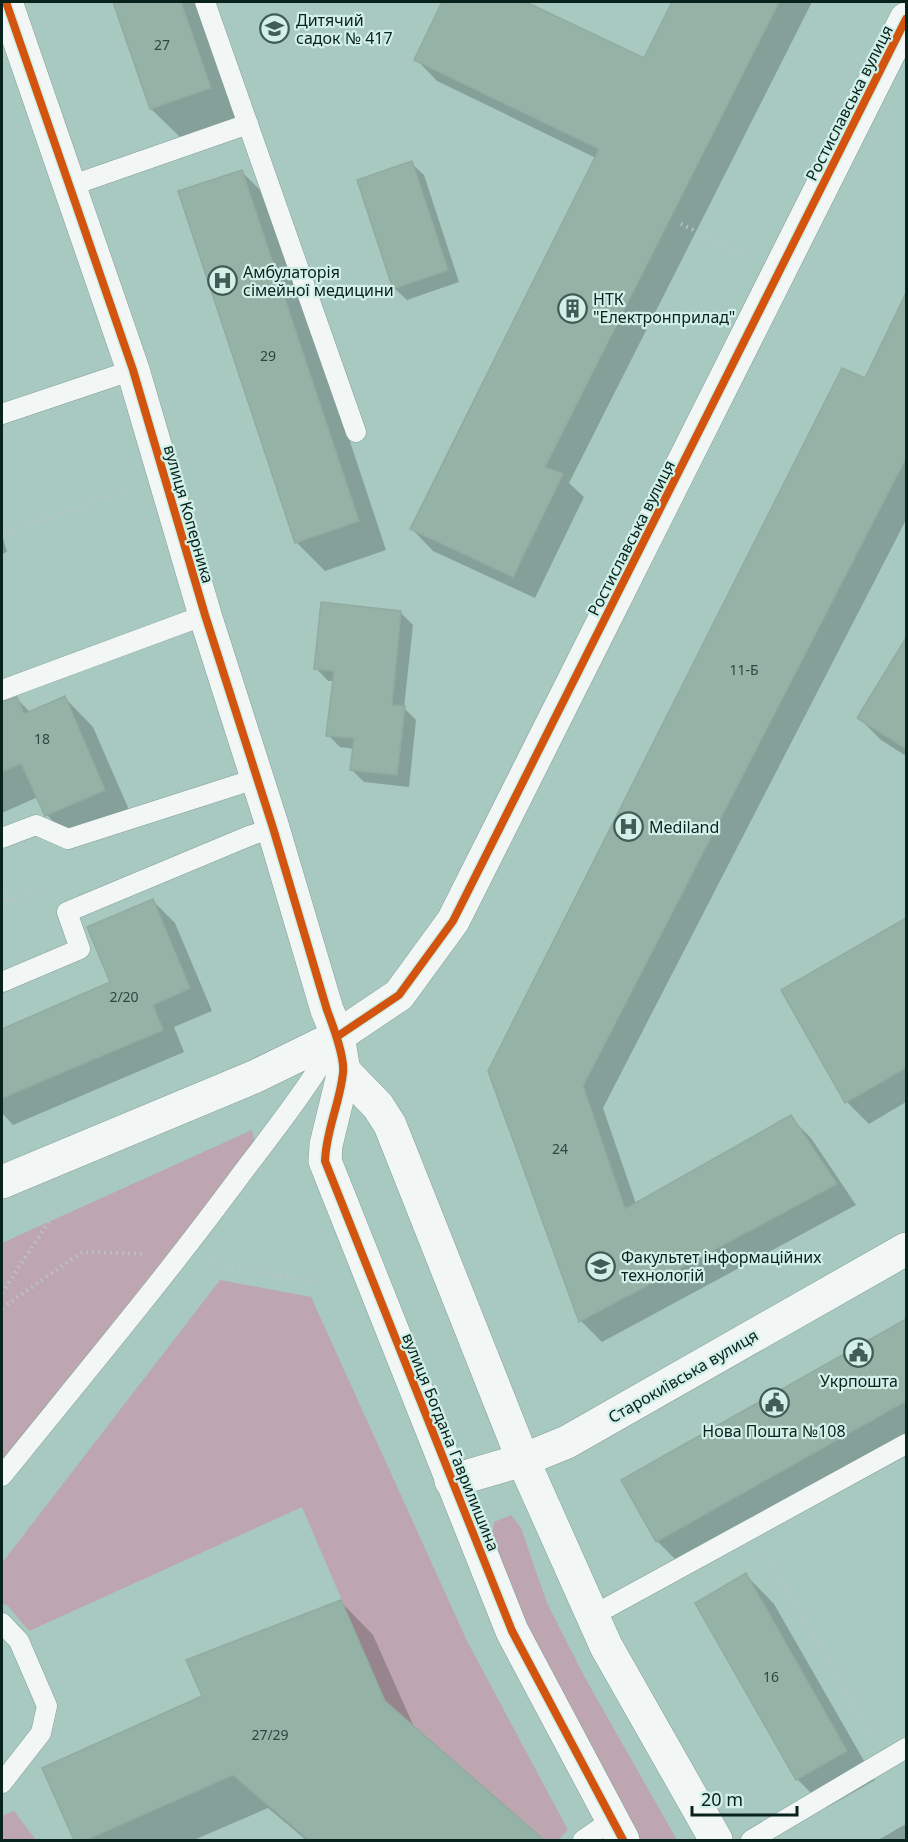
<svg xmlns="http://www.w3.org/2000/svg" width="908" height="1842" font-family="'Noto Sans',sans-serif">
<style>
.green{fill:#bda6b0}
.shadow{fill:#0003}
.building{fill:#94b2a5;stroke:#93aba1;stroke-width:1.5}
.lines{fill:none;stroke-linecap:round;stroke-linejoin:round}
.lane-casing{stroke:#839e97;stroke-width:21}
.street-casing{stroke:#839e97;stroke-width:34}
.secondary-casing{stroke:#839e97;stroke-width:34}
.path{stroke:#bbc5c2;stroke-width:4;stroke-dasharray:1.5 4.5;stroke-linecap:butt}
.lane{stroke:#f2f7f6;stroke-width:20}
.street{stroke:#f2f7f6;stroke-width:33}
.secondary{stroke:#f2f7f6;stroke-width:33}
.cycleway-casing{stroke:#d2f0e8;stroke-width:11}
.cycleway{stroke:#d2540e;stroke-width:8}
.labels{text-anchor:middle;stroke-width:4.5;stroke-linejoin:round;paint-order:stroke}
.number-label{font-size:14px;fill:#2d4840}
.poi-label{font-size:16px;fill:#08221c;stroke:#d2f0e8;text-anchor:start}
.street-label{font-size:16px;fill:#08221c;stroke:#d2f0e8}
</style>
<rect width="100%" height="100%" fill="#a7c9c0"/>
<g class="green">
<polygon points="252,1130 255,1147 2,1460 2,1243"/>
<polygon points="220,1280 311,1297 467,1641 568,1830 558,1840 526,1840 534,1832 385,1701 302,1507 29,1631 8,1606 2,1603 2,1563"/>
<polygon points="511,1515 521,1528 547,1603 584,1676 677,1840 637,1840 560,1705 490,1552 494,1522"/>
<polygon points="14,1811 36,1840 2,1840 2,1816"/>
</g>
<g class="shadow">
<polygon points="114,2 199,2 239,117 180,137 151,109"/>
<polygon points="444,2 523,2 645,60 674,2 812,2 569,483 584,497 535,598 433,551 412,529 596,158 437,81 416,59"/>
<polygon points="411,163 424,175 459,282 407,300 394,288"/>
<polygon points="241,171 270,200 386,550 325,571 296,542"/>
<polygon points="906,296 906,520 603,1108 636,1204 790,1117 811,1138 856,1205 602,1342 581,1321 489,1072 866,380"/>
<polygon points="2,535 7,552 2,554"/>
<polygon points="401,613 413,625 404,708 416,720 409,787 364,782 352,770 354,749 340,747 328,735 334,681 328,681 316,668"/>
<polygon points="906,641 906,756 881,740 859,718"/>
<polygon points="65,698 93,727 133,819 75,844 47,815 38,797 2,813 2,703 17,699 31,713"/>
<polygon points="153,901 175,923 212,1011 174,1027 184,1052 13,1125 2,1113 2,1030 112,983"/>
<polygon points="906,920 906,1102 869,1124 847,1102 783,991"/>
<polygon points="906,1320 906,1445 686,1570 657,1541 623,1480"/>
<polygon points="746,1575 774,1604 875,1780 826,1808 797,1779"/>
<polygon points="340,1601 373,1635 415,1729 541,1840 306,1840 268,1808 194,1840 76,1840 44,1769 204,1697"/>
<polygon points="906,1824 906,1840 878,1840"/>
</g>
<g class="building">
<polygon points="113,2 181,2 211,88 150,109"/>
<polygon points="442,2 526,2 644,58 672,2 779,2 545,467 563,474 513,577 410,529 599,149 414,60"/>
<polygon points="412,161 448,270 393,289 357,180"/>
<polygon points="242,170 359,521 295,543 178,191"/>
<polygon points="906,293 906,458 583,1086 625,1209 791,1115 837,1184 579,1322 488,1071 842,368 865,378"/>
<polygon points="321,602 401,611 392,705 405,706 397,775 350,770 354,738 326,736 334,671 314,669"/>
<polygon points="906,638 906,749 857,718"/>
<polygon points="65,696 105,790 45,816 21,763 2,772 2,702 17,697 24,714"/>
<polygon points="153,899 190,988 153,1005 163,1030 2,1098 2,1029 110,982 87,927"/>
<polygon points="906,918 906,1068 845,1103 781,990"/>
<polygon points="906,1319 906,1401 656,1542 621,1480"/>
<polygon points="746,1573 847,1751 796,1780 695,1603"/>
<polygon points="341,1600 385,1701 544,1840 309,1840 233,1775 86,1840 74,1840 42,1768 202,1696 186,1660"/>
</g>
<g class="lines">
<defs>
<g id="lane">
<polyline points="205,2 356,432"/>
<polyline points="70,186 248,124"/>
<polyline points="2,414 133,370"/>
<polyline points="2,690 205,615"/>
<polyline points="2,838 36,825 68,839 258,778"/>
<polyline points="2,982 80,949 67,912 249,836 273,828"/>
<path d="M 2,1476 C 82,1377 164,1279 240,1176 C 274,1131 309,1087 337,1038"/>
<polyline points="592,1616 906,1444"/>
<polyline points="2,1623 19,1641 47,1706 41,1733 2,1783"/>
<polyline points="583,1840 612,1820"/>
<polyline points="751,1840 906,1748"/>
</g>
<g id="street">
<polyline points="6,2 133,370 205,615 273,828 327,1010 338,1036"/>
<polyline points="451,1481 523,1460 567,1442 906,1249"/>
</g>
<g id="secondary">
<polyline points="338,1036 344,1071 326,1145 325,1161 512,1631 623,1840"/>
<polyline points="344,1071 378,1106 390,1125 523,1460 606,1646 716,1840"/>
<polyline points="2,1182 254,1077 338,1036 399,995 453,921 906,19"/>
</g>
</defs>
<use href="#lane" class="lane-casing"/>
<use href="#street" class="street-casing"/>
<use href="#secondary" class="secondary-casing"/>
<g class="path">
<polyline points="681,224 744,255"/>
<polyline points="2,534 131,489"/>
<polyline points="2,887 7,902"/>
<polyline points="2,904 34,891 44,897"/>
<polyline points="209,1263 315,1282"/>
<polyline points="2,1293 57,1209"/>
<polyline points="2,1308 82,1252 146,1254"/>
<polyline points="765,1554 872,1736"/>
</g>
<use href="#lane" class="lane"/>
<use href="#street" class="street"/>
<use href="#secondary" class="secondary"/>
<defs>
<g id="cycleway">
<path d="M 6,2 L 133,370 L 205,615 L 273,828 L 327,1010 C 333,1026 345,1057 343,1073 C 340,1103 326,1130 325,1161 L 512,1631 L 623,1840"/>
<polyline points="338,1036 399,995 453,921 906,19"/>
</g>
</defs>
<use href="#cycleway" class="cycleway-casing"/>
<use href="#cycleway" class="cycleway"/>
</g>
<defs>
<symbol id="school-ring" viewBox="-11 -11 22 22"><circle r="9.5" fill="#d2f0e8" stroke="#405c55" stroke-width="1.5"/><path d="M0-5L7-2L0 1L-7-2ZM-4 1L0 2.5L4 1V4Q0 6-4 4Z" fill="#405c55"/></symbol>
<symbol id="hospital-ring" viewBox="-11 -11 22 22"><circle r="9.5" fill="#d2f0e8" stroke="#405c55" stroke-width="1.5"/><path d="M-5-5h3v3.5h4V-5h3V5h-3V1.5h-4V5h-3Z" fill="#405c55"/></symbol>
<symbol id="building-ring" viewBox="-11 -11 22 22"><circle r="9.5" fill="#d2f0e8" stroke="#405c55" stroke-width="1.5"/><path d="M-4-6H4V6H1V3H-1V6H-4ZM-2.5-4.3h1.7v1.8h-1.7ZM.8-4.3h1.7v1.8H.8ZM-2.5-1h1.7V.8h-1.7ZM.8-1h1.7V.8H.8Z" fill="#405c55"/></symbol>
<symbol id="university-ring" viewBox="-11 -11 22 22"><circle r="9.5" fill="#d2f0e8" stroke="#405c55" stroke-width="1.5"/><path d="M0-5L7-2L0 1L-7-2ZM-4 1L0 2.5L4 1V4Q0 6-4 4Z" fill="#405c55"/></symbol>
<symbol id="civic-ring" viewBox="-11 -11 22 22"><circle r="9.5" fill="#d2f0e8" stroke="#405c55" stroke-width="1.5"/><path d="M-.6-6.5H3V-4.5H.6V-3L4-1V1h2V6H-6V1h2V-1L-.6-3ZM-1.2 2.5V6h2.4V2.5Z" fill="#405c55"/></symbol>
</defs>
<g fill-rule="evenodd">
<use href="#school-ring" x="258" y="12" width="33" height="33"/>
<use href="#hospital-ring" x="206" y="264" width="33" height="33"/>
<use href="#building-ring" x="556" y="292" width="33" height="33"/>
<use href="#hospital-ring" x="612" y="810" width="33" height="33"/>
<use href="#university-ring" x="584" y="1250" width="33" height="33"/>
<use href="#civic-ring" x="842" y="1336" width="33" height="33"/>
<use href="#civic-ring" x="758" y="1386" width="33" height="33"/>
</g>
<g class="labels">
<g class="number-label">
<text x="162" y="50">27</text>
<text x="268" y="361">29</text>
<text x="744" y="675">11-Б</text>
<text x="42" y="744">18</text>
<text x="124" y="1002">2/20</text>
<text x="560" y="1154">24</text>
<text x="771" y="1682">16</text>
<text x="270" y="1740">27/29</text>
</g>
<g class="poi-label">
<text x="296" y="26">Дитячий<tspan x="296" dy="18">садок № 417</tspan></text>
<text x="243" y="278">Амбулаторія<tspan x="243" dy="18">сімейної медицини</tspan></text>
<text x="593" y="305">НТК<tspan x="593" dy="18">"Електронприлад"</tspan></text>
<text x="649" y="833">Mediland</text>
<text x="621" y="1263">Факультет інформаційних<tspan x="621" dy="18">технологій</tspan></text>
<text x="859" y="1387" text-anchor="middle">Укрпошта</text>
<text x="774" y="1437" text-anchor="middle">Нова Пошта №108</text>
</g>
<g class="street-label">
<text transform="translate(849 103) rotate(-63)" y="6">Ростиславська вулиця</text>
<text transform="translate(189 514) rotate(74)" y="6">вулиця Коперника</text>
<text transform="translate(631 538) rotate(-63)" y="6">Ростиславська вулиця</text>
<text transform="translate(683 1376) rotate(-30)" y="6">Старокиївська вулиця</text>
<text transform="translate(451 1442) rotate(68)" y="6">вулиця Богдана Гаврилишина</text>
</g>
</g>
<rect width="908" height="1842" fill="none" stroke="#08221c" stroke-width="6"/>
<path d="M692 1806v9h105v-9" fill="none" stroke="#08221c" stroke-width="3"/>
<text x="701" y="1806" font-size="18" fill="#08221c" stroke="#d2f0e8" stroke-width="4.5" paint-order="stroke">20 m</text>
</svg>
